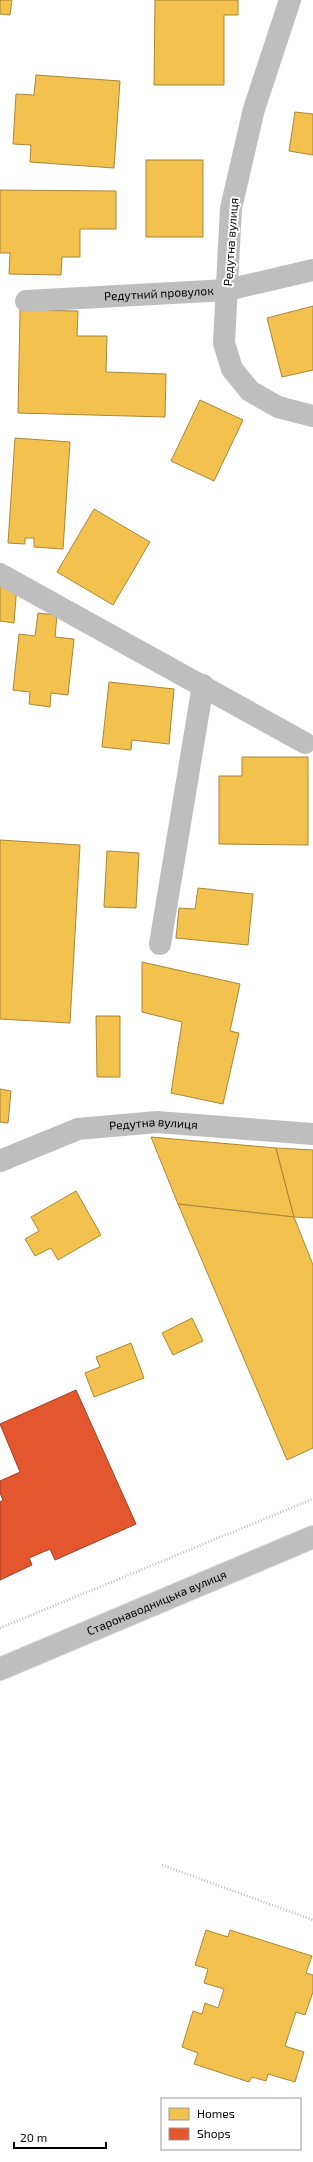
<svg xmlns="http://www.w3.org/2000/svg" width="313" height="2162" font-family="'Exo 2',sans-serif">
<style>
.homes{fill:#f2c14e;stroke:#a98737}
.shops{fill:#e4572e;stroke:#a03d20}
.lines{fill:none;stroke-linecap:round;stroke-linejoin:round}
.major-casing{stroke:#dbdbdb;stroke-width:24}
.path{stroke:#b9b9b9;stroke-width:2.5;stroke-dasharray:1 2;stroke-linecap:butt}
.minor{stroke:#bebebe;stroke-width:22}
.major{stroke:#bebebe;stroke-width:22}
.labels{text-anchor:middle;stroke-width:4;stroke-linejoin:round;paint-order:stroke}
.street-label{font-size:12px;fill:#000;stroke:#fff}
</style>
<rect width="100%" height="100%" fill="#fff"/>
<g class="homes">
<polygon points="0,0 12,0 10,15 0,14"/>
<polygon points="155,0 238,0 238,15 224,15 224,85 154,85"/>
<polygon points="36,75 120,81 114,168 30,162 31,145 13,144 16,94 34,95"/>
<polygon points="295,112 313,114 313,155 289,151"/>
<rect x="146" y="160" width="57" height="77"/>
<polygon points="0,190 116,191 116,229 80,229 80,257 62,257 61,275 9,274 10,253 0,253"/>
<polygon points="313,306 313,370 282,377 267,318"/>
<polygon points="20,310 78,311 77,336 107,336 106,372 166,374 165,417 18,413"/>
<polygon points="200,400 243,420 214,481 171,461"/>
<polygon points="15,438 70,442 63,549 34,547 34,538 25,538 25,544 8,543"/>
<polygon points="94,509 150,542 113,605 57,572"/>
<polygon points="0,584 17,585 14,623 0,621"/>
<polygon points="38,613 57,615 55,637 74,639 68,695 51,693 50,707 29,704 30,692 13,690 19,634 35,636"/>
<polygon points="109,682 174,689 169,744 132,740 131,750 102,747"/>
<polygon points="242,757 308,757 308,845 219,844 219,776 242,776"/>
<polygon points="0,840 80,845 70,1023 0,1019"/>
<polygon points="107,851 139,853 136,908 104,907"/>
<polygon points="198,888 253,894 248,945 176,938 179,908 195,909"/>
<polygon points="142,962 240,984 230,1031 239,1033 223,1104 171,1093 182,1022 142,1012"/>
<polygon points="96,1016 120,1016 120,1077 97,1077"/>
<polygon points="0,1089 11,1091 8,1123 0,1122"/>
<polygon points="151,1137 276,1148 294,1217 178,1204"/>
<polygon points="276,1148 313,1150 313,1218 294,1217"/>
<polygon points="76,1191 101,1235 58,1260 51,1248 35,1256 25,1239 39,1231 31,1217"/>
<polygon points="178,1204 294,1217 313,1265 313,1448 287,1460"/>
<polygon points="192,1318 203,1341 173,1355 162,1333"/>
<polygon points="131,1343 144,1378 94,1397 85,1373 100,1367 96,1357"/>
<polygon points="206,1930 228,1937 230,1930 312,1956 306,1973 313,1975 313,1992 305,2015 296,2012 285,2046 304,2052 295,2082 268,2074 266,2081 252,2077 249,2082 194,2064 198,2053 182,2047 193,2011 202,2014 205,2003 218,2008 224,1989 204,1983 208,1969 195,1965"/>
</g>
<polygon class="shops" points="76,1390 136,1524 55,1560 50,1549 29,1558 32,1565 0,1580 0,1502 3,1500 0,1493 0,1481 20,1472 0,1424"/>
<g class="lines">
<defs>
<g id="major">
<path id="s3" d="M 0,1669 L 313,1537"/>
</g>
</defs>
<use href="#major" class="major-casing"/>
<g class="path">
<polyline points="0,1628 313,1499"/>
<polyline points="162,1865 313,1920"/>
</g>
<g class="minor">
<polyline points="290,0 254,109 231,208 224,343 232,369 250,391 278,407 313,416"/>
<path id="s1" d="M 26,301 L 227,290 L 313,270"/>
<polyline points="0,574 305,743"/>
<polyline points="160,944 203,685"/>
<path id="s2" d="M 0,1161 L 78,1129 L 157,1122 L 313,1134"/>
</g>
<use href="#major" class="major"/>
</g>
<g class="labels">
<g class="street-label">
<text transform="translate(231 242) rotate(-86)" y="4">Редутна вулиця</text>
<text dy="4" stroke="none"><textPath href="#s1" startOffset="133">Редутний провулок</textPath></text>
<text dy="4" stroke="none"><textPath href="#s2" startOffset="160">Редутна вулиця</textPath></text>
<text dy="4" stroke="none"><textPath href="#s3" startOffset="170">Старонаводницька вулиця</textPath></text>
</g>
</g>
<rect x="161" y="2098" width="140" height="52" fill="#ffffff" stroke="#999999"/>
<rect x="169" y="2108" width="20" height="12" fill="#f2c14e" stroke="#999999"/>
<text x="197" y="2118" font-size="12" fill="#000000">Homes</text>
<rect x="169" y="2128" width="20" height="12" fill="#e4572e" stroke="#999999"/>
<text x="197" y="2138" font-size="12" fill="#000000">Shops</text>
<path d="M14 2142v6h92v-6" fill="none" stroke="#000000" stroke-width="2"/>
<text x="20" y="2142" font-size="12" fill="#000000" stroke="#ffffff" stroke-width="3" paint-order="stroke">20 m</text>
</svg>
